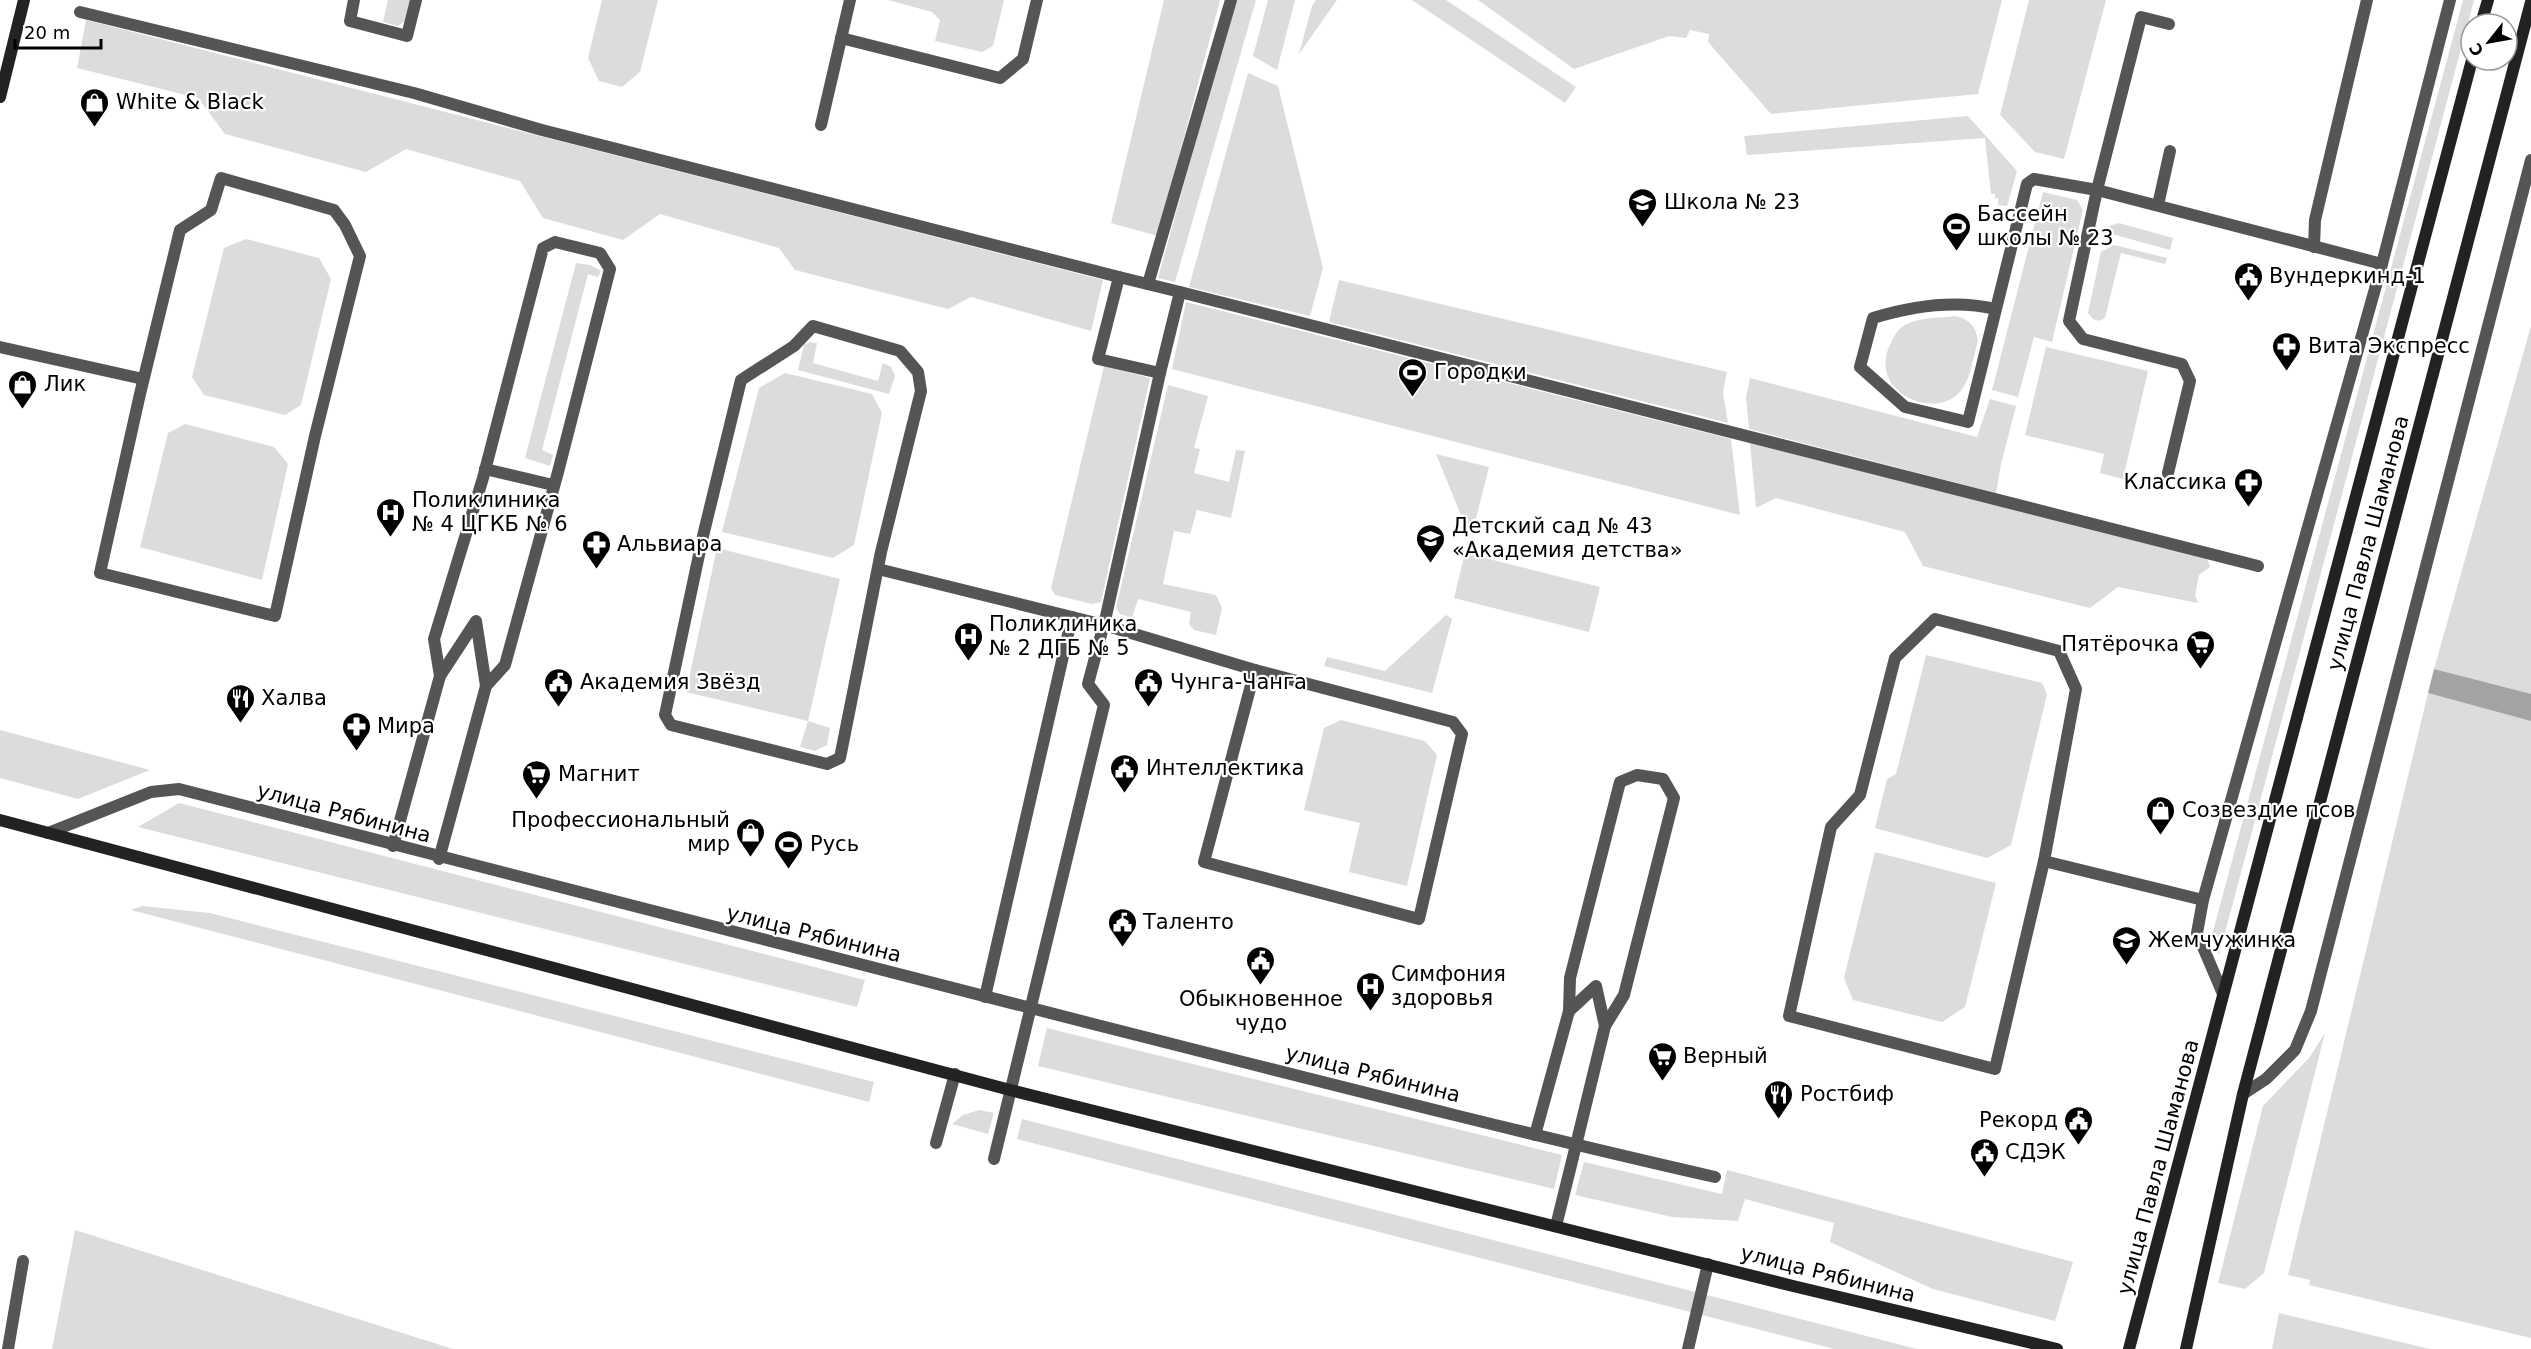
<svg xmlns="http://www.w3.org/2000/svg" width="2531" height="1349" font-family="'DejaVu Sans',sans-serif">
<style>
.green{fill:#dcdcdc}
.water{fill:#a3a3a3}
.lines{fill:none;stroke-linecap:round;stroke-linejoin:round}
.lane{stroke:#555;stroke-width:12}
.street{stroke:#555;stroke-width:12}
.secondary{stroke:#222;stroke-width:12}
.labels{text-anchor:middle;stroke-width:4.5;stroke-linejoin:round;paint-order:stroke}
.poi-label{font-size:21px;fill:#000;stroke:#fff;text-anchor:start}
.street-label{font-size:21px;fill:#000;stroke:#fff}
</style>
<rect width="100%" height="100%" fill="#fff"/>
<g class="green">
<polygon points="388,0 410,0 404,22 398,26 383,22"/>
<polygon points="602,0 658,0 640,72 622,87 599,81 588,58"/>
<polygon points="888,0 1004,0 993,46 982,52 935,41 940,20 932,12"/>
<polygon points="1164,0 1220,0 1158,236 1111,223"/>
<polygon points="1235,0 1256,0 1175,282 1158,278"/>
<polygon points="1268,0 1295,0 1277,70 1253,56"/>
<polygon points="1316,0 1337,0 1299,54 1312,6"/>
<polygon points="1412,0 1446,0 1576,87 1565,103"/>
<polygon points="1478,0 2002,0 1978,94 1771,114 1708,42 1709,34 1690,30 1686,38 1669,36 1574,69"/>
<polygon points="2029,0 2106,0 2064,159 2035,152 2000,115"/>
<polygon points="2463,0 2474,0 2219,955 2211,939"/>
<polygon points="86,20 1103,280 1091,331 971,297 948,309 795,270 779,248 660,214 623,240 543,218 520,181 406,149 366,172 225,134 198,98 77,68"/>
<polygon points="1248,73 1278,86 1323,268 1310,316 1189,287"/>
<polygon points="1968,116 2017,171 2007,206 1998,205 1998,198 1995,199 1995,194 1991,194 1985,138 1747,155 1744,136"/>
<polygon points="2043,192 2077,200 2083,210 2052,342 2034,337 2018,397 1992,390"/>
<polygon points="2119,223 2173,238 2170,250 2108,233 2109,226"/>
<polygon points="246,239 319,258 331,279 301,405 285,415 204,395 192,377 224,248"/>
<polygon points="2114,245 2167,258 2165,264 2121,253 2105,318 2099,321 2093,319 2088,313 2101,252"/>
<polygon points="576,263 590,265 601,271 598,277 588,274 542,450 553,455 550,466 525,458"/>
<polygon points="1339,280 1727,372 1723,392 1728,423 1329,322"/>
<polygon points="1186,302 1731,439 1740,515 1172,369"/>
<path d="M 1955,316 C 1969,319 1976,326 1978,341 C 1973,357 1971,380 1959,393 C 1933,420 1870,392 1889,347 C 1893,339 1896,330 1905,325 C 1919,317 1940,318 1955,316 Z"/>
<polygon points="2531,326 2531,1338 2309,1285 2310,1280 2288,1275 2428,693 2454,700 2460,676 2434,669"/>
<polygon points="810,342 817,343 813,363 878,381 883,363 891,367 895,376 889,394 798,370 804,345"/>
<polygon points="2046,347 2148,371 2123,479 2100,473 2104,454 2025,435"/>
<polygon points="1104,366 1150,378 1101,602 1092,604 1055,595 1051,588"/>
<polygon points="785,373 872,394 882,413 854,545 833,558 722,532 759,388"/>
<polygon points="1750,378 1977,437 1990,399 2016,406 2001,464 1996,493 1749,429 1746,397"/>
<polygon points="1168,385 1208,396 1194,448 1200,449 1194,473 1229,482 1236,450 1245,451 1231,518 1197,510 1190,534 1174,531 1163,584 1216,595 1222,608 1216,635 1194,630 1189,624 1191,612 1138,599 1132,618 1120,614 1116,608"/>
<polygon points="185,424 274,447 288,464 262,580 140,547 168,433"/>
<polygon points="1750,443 2207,558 2210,567 2199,575 2195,595 2198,603 2118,587 2090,608 1923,566 1905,532 1776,498 1756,508"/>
<polygon points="1436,454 1489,467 1473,530 1467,530"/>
<polygon points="717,548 840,579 808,721 830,728 827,745 815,751 800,747 808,721 686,692"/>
<polygon points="1465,553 1600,587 1589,632 1454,598"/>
<polygon points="1446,615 1452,619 1432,693 1324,666 1327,657 1385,671"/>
<polygon points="1926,655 2042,683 2047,694 2011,845 1987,858 1875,828 1887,779 1896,774"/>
<polygon points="1341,720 1425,741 1437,755 1407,886 1349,872 1360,823 1304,810 1324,728"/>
<polygon points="0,730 150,770 78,799 0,778"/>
<polygon points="179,803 865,980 857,1007 138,827"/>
<polygon points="1875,852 1996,883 1965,1007 1942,1022 1853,1000 1844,978"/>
<polygon points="142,906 210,913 874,1082 869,1102 131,910"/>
<polygon points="1047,1028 1562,1155 1554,1189 1038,1066"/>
<polygon points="2325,1033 2264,1273 2245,1289 2218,1283 2263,1106 2309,1058"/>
<polygon points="979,1110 994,1113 988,1134 952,1124 963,1115"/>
<polygon points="1022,1119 1917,1349 1834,1349 1017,1139"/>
<polygon points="1584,1162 1722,1194 1727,1170 2073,1262 2055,1321 1933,1289 1830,1242 1834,1223 1745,1199 1738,1221 1672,1217 1575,1195"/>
<polygon points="75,1230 453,1349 52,1349"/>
<polygon points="2279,1313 2430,1349 2272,1349"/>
</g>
<polygon class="water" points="2434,669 2531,694 2531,721 2428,693"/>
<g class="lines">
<g class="lane">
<polyline points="354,0 350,21 407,36 416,0"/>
<polyline points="841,38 1000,78 1023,59 1037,0"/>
<polyline points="821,125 850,0"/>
<polygon points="221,178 334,210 345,225 360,256 315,436 275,616 100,573 140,394 180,230 211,210"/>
<polyline points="2158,205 2170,151"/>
<polyline points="2314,247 2315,220 2367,0"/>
<path d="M 1996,309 C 1957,300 1912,306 1873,318 L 1860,367 L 1905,407 L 1968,422 L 2027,184 L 2034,179 L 2097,190"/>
<polygon points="813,326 900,351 918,372 921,391 881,552 840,758 827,764 671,725 665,715 703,536 741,380 794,346"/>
<polyline points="485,469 553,485"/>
<polyline points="2168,473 2190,381 2182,364 2083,339 2069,321 2097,190 2141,17 2169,24"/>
<polyline points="878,569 1104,625 1255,670"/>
<polygon points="1935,619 2059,651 2076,689 2044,861 1995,1069 1789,1016 1831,827 1860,795 1895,658"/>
<polygon points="1255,670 1453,722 1462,734 1419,919 1204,862"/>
<polyline points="440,676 476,621 486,686"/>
<polyline points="393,846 440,676 434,639 483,478 543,248 555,242 600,253 610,269 558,472 505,665 486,686 439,859"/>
<polyline points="1569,1011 1596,986 1605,1026"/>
<polyline points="1535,1135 1569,1011 1570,978 1620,782 1637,775 1663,779 1674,798 1624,995 1605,1026 1576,1145"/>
<polyline points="936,1143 955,1074"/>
<polyline points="8,1349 23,1261"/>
<polyline points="1688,1349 1708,1264"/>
</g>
<g class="street">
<polyline points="80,12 414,93 542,130 1119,277"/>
<polyline points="2097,190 2382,264"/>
<polygon points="1119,277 1180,292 1160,373 1098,359"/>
<polyline points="1148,284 1231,0"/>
<polyline points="1180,292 2258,566"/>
<polyline points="0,347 143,379"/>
<path d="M 48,833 L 151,792 L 179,789 C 484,870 790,948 1097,1025 C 1303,1077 1508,1130 1715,1177"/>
<polyline points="2044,861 2203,900"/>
<polyline points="2223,994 2197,933 2203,900 2382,264 2450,0"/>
<polyline points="985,997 1072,617"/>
<polyline points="2243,1094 2266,1079 2295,1050 2311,1011 2531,160"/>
<polyline points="994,1159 1104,705 1088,684 1106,616 1160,373"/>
<polyline points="1556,1226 1576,1145"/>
</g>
<g class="secondary">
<polyline points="2481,24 2488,0"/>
<polyline points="0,97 24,0"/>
<polyline points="0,820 1010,1090 1793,1286 2057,1349"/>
<polyline points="2129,1349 2472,60"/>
<polyline points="2186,1349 2243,1094 2531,2"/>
</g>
</g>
<defs>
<symbol id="shop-pin" viewBox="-11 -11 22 30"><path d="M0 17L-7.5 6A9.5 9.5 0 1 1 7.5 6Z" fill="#000" stroke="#fff"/><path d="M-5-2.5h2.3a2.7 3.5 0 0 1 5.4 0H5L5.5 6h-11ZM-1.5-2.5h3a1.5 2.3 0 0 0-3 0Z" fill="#fff"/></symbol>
<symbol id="school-pin" viewBox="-11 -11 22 30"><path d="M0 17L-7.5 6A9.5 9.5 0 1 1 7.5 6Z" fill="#000" stroke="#fff"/><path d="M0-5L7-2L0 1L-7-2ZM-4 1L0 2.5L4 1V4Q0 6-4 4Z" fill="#fff"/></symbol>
<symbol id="stadium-pin" viewBox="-11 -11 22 30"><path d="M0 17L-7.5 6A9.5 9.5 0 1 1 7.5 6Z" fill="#000" stroke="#fff"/><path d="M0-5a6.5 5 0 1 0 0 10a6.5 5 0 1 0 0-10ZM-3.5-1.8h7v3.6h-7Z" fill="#fff"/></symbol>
<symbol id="civic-pin" viewBox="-11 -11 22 30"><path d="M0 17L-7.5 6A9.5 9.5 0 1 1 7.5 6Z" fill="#000" stroke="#fff"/><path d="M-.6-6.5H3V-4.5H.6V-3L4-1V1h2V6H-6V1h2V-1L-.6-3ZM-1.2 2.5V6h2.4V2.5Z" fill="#fff"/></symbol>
<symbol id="pharmacy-pin" viewBox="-11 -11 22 30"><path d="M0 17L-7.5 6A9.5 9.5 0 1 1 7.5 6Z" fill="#000" stroke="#fff"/><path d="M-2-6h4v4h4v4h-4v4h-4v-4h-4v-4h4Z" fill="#fff"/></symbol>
<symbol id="hospital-pin" viewBox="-11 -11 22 30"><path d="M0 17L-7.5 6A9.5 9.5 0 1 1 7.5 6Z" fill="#000" stroke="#fff"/><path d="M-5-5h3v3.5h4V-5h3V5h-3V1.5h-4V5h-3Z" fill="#fff"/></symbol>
<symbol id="supermarket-pin" viewBox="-11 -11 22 30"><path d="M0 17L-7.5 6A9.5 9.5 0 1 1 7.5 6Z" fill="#000" stroke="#fff"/><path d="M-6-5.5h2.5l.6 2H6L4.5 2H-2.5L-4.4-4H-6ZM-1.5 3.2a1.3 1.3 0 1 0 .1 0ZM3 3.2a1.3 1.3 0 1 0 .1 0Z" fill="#fff"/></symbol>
<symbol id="restaurant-pin" viewBox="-11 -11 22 30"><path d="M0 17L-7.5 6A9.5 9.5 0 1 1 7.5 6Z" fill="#000" stroke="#fff"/><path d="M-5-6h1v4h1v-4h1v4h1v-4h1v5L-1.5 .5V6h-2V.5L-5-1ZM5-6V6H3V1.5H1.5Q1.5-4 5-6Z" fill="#fff"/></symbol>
</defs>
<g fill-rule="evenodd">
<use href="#shop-pin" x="78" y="86" width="33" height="45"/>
<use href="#school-pin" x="1626" y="186" width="33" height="45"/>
<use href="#stadium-pin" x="1940" y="210" width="33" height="45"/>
<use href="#civic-pin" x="2232" y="260" width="33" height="45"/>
<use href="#pharmacy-pin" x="2270" y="330" width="33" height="45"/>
<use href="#stadium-pin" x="1396" y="356" width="33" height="45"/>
<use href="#shop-pin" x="6" y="368" width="33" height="45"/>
<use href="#pharmacy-pin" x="2232" y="466" width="33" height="45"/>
<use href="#hospital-pin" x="374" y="496" width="33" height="45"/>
<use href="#school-pin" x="1414" y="522" width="33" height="45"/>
<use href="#pharmacy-pin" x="580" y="528" width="33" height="45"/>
<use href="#hospital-pin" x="952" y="620" width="33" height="45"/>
<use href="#supermarket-pin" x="2184" y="628" width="33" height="45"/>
<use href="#civic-pin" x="542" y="666" width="33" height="45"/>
<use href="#civic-pin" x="1132" y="666" width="33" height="45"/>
<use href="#restaurant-pin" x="224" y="682" width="33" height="45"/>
<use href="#pharmacy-pin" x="340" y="710" width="33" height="45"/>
<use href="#civic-pin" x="1108" y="752" width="33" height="45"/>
<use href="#supermarket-pin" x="520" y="758" width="33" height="45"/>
<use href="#shop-pin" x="2144" y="794" width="33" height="45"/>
<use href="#shop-pin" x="734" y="816" width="33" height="45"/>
<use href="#stadium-pin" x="772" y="828" width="33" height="45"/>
<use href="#civic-pin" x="1106" y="906" width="33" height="45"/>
<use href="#school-pin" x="2110" y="924" width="33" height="45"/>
<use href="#civic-pin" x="1244" y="944" width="33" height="45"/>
<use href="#hospital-pin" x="1354" y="970" width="33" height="45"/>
<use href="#supermarket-pin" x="1646" y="1040" width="33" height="45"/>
<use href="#restaurant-pin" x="1762" y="1078" width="33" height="45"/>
<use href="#civic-pin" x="2062" y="1104" width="33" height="45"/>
<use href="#civic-pin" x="1968" y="1136" width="33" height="45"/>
</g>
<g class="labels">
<g class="poi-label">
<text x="116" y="109">White &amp; Black</text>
<text x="1664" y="209">Школа № 23</text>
<text x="1977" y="221">Бассейн<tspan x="1977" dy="24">школы № 23</tspan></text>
<text x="2269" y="283">Вундеркинд-1</text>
<text x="2308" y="353">Вита Экспресс</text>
<text x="1434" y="379">Городки</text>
<text x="44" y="391">Лик</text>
<text x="2227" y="489" text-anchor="end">Классика</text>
<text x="412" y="507">Поликлиника<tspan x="412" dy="24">№ 4 ЦГКБ № 6</tspan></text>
<text x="1452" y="533">Детский сад № 43<tspan x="1452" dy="24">«Академия детства»</tspan></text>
<text x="617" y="551">Альвиара</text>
<text x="989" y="631">Поликлиника<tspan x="989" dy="24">№ 2 ДГБ № 5</tspan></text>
<text x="2179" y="651" text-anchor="end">Пятёрочка</text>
<text x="580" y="689">Академия Звёзд</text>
<text x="1170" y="689">Чунга-Чанга</text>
<text x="261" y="705">Халва</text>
<text x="377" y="733">Мира</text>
<text x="1146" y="775">Интеллектика</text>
<text x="558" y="781">Магнит</text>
<text x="2182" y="817">Созвездие псов</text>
<text x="730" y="827" text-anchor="end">Профессиональный<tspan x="730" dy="24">мир</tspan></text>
<text x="810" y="851">Русь</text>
<text x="1143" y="929">Таленто</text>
<text x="2148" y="947">Жемчужинка</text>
<text x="1391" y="981">Симфония<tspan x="1391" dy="24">здоровья</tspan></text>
<text x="1261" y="1006" text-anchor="middle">Обыкновенное<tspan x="1261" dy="24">чудо</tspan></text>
<text x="1683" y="1063">Верный</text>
<text x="1800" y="1101">Ростбиф</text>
<text x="2058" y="1127" text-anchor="end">Рекорд</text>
<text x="2005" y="1159">СДЭК</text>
</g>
<g class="street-label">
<text transform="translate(2368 543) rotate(-75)" y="7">улица Павла Шаманова</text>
<text transform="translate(344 813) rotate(15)" y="7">улица Рябинина</text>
<text transform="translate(814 934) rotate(14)" y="7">улица Рябинина</text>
<text transform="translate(1373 1074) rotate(14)" y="7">улица Рябинина</text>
<text transform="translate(2158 1167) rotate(-75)" y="7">улица Павла Шаманова</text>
<text transform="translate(1828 1274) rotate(14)" y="7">улица Рябинина</text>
</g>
</g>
<g transform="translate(2489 42) rotate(239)"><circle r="28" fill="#ffffff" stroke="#999999" stroke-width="1.5"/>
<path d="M0-4.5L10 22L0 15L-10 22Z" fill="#000000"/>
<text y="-9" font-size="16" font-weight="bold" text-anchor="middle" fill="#000000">С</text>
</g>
<path d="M15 39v9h86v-9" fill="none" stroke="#000000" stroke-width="3"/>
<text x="24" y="39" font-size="18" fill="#000000" stroke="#ffffff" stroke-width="4.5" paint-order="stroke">20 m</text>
</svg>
